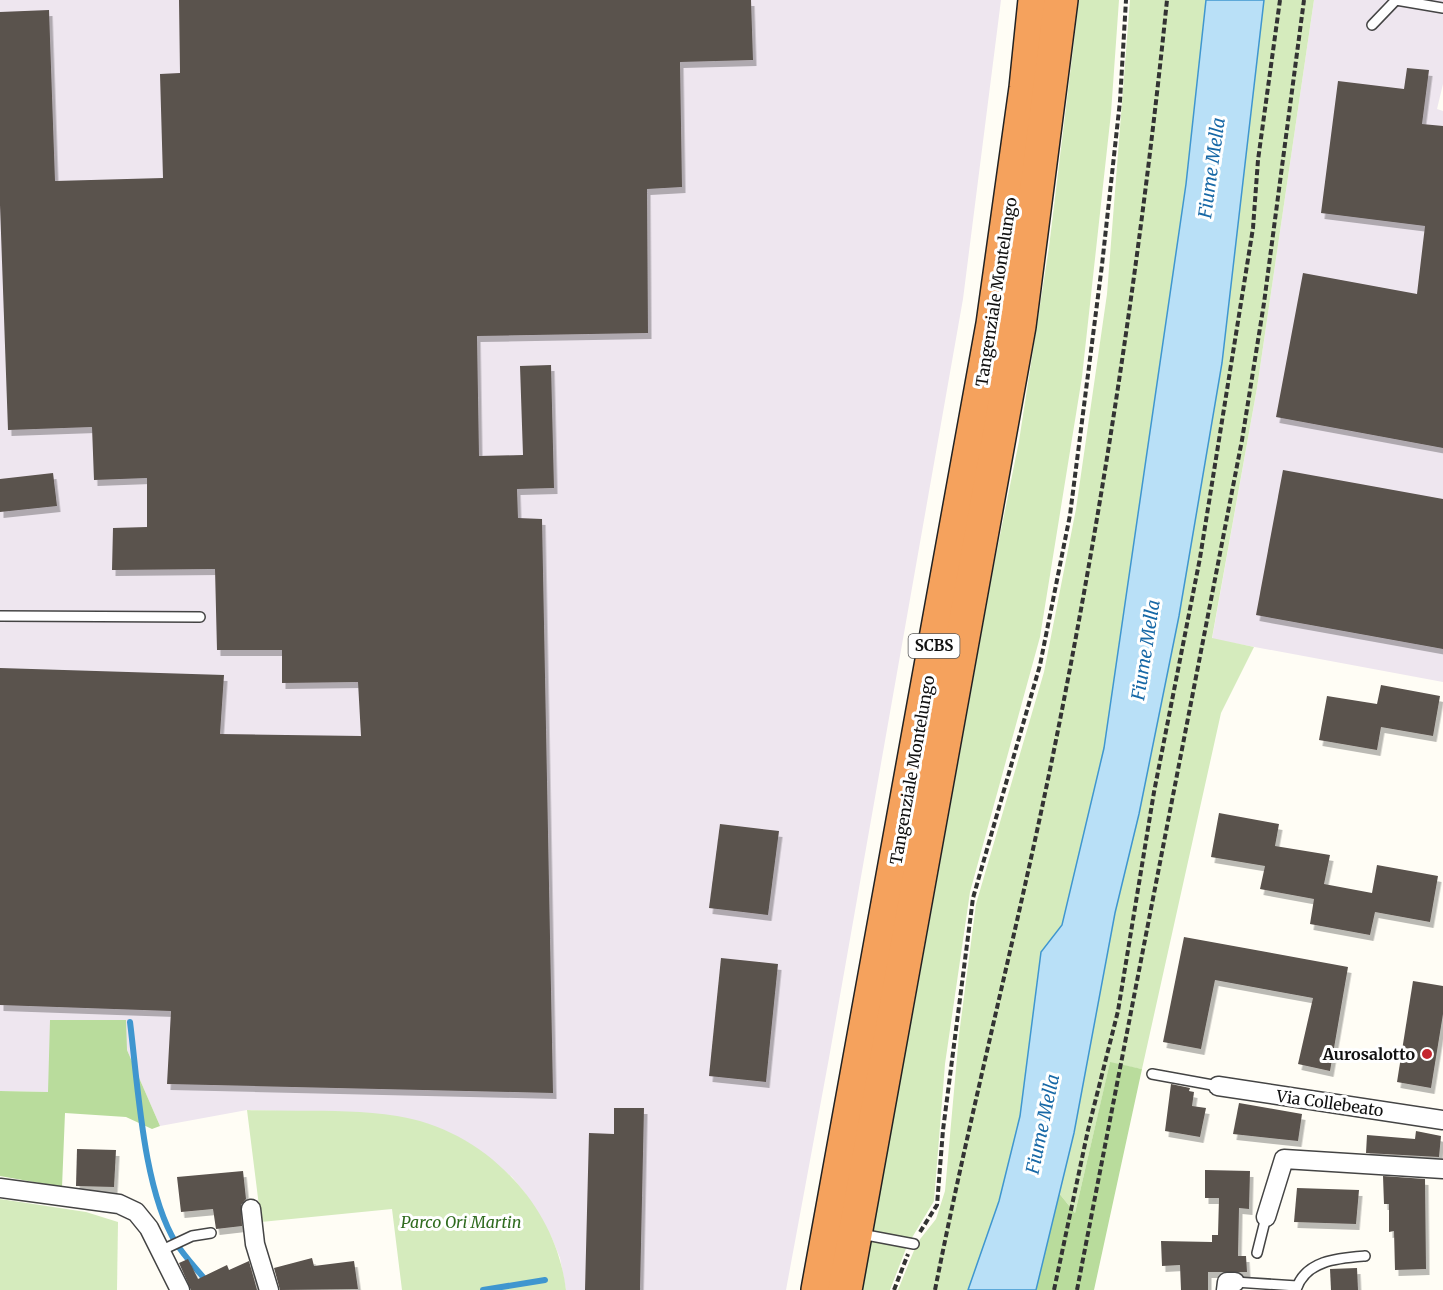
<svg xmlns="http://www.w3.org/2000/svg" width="1443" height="1290" font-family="Merriweather,serif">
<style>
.industrial{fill:#eee6ef}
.green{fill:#d5ebbd}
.forest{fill:#b9dc9c}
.water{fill:#b9e0f7;stroke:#3f96cf;stroke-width:1.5}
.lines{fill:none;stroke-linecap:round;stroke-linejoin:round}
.stream{stroke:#3f96cf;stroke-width:6}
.building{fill:#5a524d;filter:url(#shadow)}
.lane-casing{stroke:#444;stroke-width:12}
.street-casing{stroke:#444;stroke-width:21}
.highway-casing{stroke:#222;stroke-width:36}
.path{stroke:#333;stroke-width:4;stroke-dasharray:6 3;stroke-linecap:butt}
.lane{stroke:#fff;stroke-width:9}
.street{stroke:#fff;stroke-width:18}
.highway{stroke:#f5a25d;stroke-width:33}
.poi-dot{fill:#c4262e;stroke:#fff;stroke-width:2}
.labels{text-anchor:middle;stroke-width:6;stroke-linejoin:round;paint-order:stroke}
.shield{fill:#fff;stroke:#585858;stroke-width:1.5}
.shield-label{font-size:15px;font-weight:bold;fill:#111}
.street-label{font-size:16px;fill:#111;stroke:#fff}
.poi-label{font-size:16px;font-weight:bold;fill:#111;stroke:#fff;text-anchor:end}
.park-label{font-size:16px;font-style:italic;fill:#2f6b1f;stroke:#fff}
.water-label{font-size:18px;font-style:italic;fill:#1768a6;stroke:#fff}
</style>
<defs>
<filter id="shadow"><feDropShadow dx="3.5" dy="6" stdDeviation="0" flood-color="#0004"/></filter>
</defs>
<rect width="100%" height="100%" fill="#fffdf5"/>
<g class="industrial">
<polygon points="0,0 1001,0 963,299 829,1058 786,1290 566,1290 560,1258 551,1236 525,1193 512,1177 467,1142 428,1124 375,1114 247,1110 160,1126 127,1050 48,1092 0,1091"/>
<polygon points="1314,0 1443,0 1443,84 1437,109 1443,111 1443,682 1212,639 1257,388"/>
</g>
<g class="green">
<polygon points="1079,0 1119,0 1111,113 1082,377 1040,637 970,892 945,1064 934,1201 907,1246 890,1290 860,1290 875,1196 914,1008 993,570 1019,441 1049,247"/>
<polygon points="1130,0 1206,0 1186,184 1104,748 1062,925 1041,952 1020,1116 999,1201 968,1290 898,1290 917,1243 936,1219 945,1191 959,1035 976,904 1044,672 1076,509 1107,294"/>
<polygon points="1264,0 1314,0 1257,388 1212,638 1254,647 1221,713 1142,1069 1110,1063 1075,1213 1058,1192 1074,1133 1115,913 1139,814 1179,616 1222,363"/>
<path d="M 247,1110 C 297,1112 348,1108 397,1116 C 483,1129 556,1204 566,1290 L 402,1290 L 392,1209 L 261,1222 Z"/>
<polygon points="0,1199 86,1212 118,1222 117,1290 0,1290"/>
</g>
<g class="forest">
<polygon points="50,1020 126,1020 127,1050 160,1126 152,1129 126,1117 65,1113 62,1187 0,1176 0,1091 48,1092"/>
<polygon points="1110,1062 1142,1069 1094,1290 1036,1290 1058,1192 1075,1213"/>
</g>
<polygon class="water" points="1206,0 1264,0 1222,363 1179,616 1139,814 1115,913 1074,1133 1036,1290 968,1290 999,1201 1020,1116 1041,952 1062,925 1104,748 1186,184"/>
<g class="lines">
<g class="stream">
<path d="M 130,1022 C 138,1085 143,1190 176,1243 C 186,1259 202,1274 213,1290"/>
<polyline points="483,1290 545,1280"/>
</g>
</g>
<g class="building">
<polygon points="179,0 751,0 753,60 680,62 682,187 647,189 648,333 477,336 479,456 523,455 520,366 551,365 554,488 517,489 518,518 542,519 553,1093 167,1084 171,1011 0,1005 0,668 224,675 220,734 361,736 358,682 282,683 282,650 217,650 215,569 112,570 113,528 147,527 147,478 94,480 92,427 8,430 0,205 0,12 49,10 55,181 163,178 160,74 180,73"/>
<polygon points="1407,68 1429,70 1422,124 1443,126 1443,448 1276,417 1303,273 1417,294 1425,226 1321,213 1338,81 1404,89"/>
<polygon points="1283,470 1443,499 1443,649 1256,615"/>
<polygon points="53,473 57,506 0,512 0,479"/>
<polygon points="1381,685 1440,696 1433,736 1381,727 1377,750 1319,740 1327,696 1377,704"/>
<polygon points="1219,813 1279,824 1275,846 1330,855 1324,884 1372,893 1377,865 1438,876 1430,922 1375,912 1370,935 1310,924 1314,899 1260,889 1265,866 1211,857"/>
<polygon points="720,824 779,831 768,915 709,908"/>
<polygon points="1184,937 1348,967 1330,1071 1298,1064 1313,998 1215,980 1201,1049 1163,1042"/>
<polygon points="721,958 778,964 766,1082 709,1076"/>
<polygon points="1413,981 1443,986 1443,1014 1431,1088 1397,1082"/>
<polygon points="1171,1084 1190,1088 1189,1091 1194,1092 1192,1106 1206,1108 1200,1137 1165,1131"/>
<polygon points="1239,1103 1302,1114 1298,1141 1233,1134"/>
<polygon points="614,1108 644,1108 640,1290 585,1290 589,1133 614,1134"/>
<polygon points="1416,1131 1441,1136 1439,1157 1366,1153 1367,1135 1415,1139"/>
<polygon points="77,1149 116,1150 114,1187 76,1186"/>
<polygon points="1205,1170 1250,1171 1249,1209 1239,1208 1238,1256 1246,1256 1247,1272 1208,1272 1208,1290 1181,1290 1180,1265 1162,1266 1161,1241 1212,1242 1212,1235 1218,1235 1219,1198 1205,1198"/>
<polygon points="243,1171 246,1199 241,1205 242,1226 216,1229 213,1209 181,1212 177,1177"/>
<polygon points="1383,1176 1425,1179 1426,1269 1395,1270 1394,1231 1389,1232 1389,1204 1384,1204"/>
<polygon points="1297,1188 1359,1190 1356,1224 1294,1222"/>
<polygon points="312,1258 314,1266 354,1261 358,1289 280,1290 274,1268"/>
<polygon points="188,1259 198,1279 227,1265 229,1270 249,1261 257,1290 191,1290 179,1263"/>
<polygon points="1357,1268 1358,1290 1331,1290 1330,1269"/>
</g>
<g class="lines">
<defs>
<g id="lane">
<polyline points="1372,25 1396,0 1443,8"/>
<polyline points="0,616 200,617"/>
<polyline points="1152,1074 1218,1086"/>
<polyline points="861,1234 914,1244"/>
<polyline points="160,1251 192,1236 211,1233"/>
<polyline points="1257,1253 1266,1217"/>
<polyline points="1235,1282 1297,1286"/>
<path d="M 1296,1290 C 1305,1260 1339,1258 1365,1256"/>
</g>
<g id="street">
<polyline points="1218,1086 1443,1120"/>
<polyline points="0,1188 119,1204 136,1212 149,1228 180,1290"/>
<polyline points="251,1209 255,1244 269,1290"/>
<polyline points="1266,1217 1284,1159 1443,1169"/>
<polyline points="1226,1290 1227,1282 1235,1282"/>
</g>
<g id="highway">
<polyline points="818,1290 993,324 1026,88 1035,0"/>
<polyline points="845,1290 1019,326 1061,0"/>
</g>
</defs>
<use href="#lane" class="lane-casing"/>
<use href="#street" class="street-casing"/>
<use href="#highway" class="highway-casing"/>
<g class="path">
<polyline points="920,1232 937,1205 943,1130 973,898 1040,665 1070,515 1102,265 1120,101 1126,0"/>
<polyline points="894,1290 908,1254"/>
<path d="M 935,1290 C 972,1103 1021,917 1058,730 C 1106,489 1142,245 1167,0"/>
<polyline points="1054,1290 1088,1130 1118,1011 1154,792 1200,558 1253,228 1258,160 1280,0"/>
<polyline points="1077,1290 1242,440 1264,303 1304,0"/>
</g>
<use href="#lane" class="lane"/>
<use href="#street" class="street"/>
<use href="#highway" class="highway"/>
</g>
<circle class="poi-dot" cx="1427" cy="1054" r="6"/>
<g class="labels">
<rect class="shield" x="908.5" y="634" width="51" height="24" rx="4.5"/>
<g class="shield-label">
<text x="934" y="651">SCBS</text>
</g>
<g class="street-label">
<text transform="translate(996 292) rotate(-81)" y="6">Tangenziale Montelungo</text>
<text transform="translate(912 770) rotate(-80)" y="6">Tangenziale Montelungo</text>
<text transform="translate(1330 1103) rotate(8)" y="6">Via Collebeato</text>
</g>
<g class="poi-label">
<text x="1415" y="1060">Aurosalotto</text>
</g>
<g class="park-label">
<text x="461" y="1228">Parco Ori Martin</text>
</g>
<g class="water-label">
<text transform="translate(1212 168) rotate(-82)" y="6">Fiume Mella</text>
<text transform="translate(1146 650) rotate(-81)" y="6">Fiume Mella</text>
<text transform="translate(1043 1124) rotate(-78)" y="6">Fiume Mella</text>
</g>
</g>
</svg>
